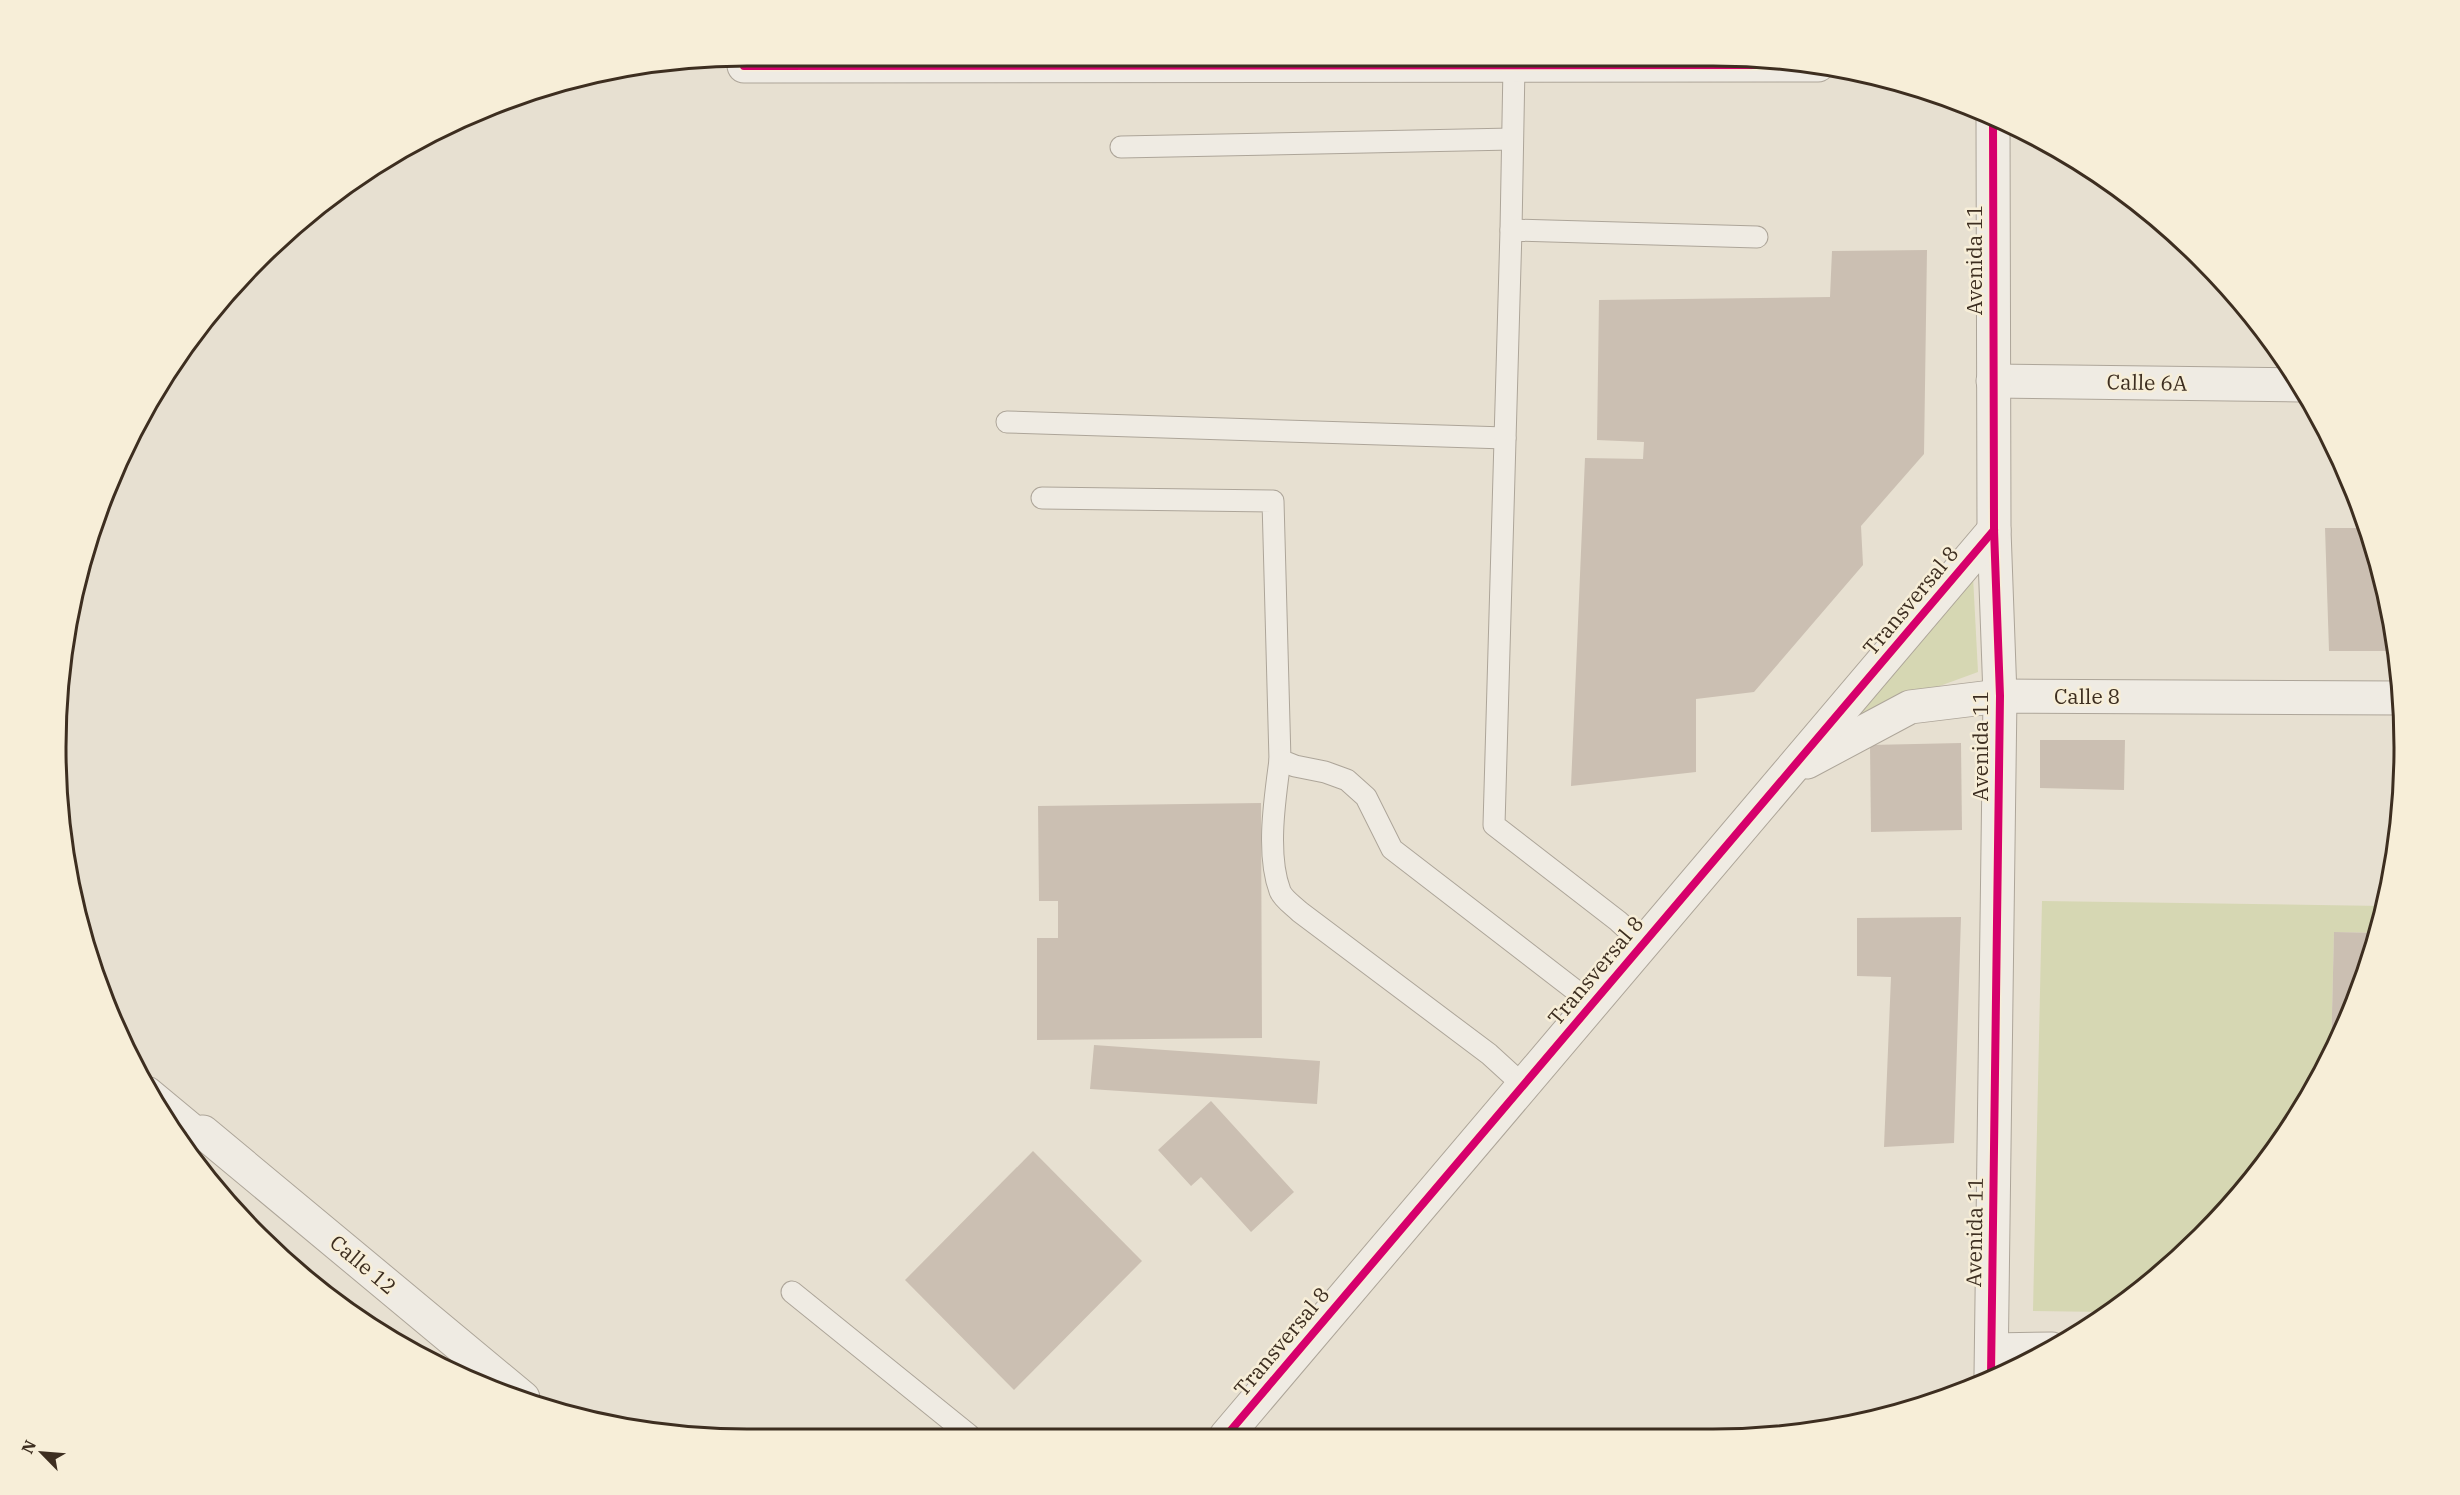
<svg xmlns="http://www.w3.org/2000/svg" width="2460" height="1495" font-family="'IBM Plex Serif',serif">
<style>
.green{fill:#d6d7b3}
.building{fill:#cbbfb2}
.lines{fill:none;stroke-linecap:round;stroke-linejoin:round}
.service-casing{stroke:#ada599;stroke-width:23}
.minor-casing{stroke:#ada599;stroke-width:35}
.service{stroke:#efebe3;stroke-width:21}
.minor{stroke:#efebe3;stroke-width:33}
.cycleway-casing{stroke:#f7eed8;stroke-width:11}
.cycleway{stroke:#d6006c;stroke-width:8}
.labels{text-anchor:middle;stroke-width:5;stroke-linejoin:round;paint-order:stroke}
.street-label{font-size:21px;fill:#3d2e20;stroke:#f7eed8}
.rim{fill:none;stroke:#3d2e20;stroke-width:3}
</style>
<rect width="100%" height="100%" fill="#e7e0d1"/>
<g class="green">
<polygon points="1973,576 1978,672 1852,718"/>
<polygon points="2042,901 2384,906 2379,933 2334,932 2331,1056 2262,1168 2169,1268 2106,1312 2033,1311"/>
<path d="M 248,1224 L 359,1315 C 318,1292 278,1260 248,1224 Z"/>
</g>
<g class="building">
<polygon points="1927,250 1924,454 1861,526 1863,565 1754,692 1696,699 1696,772 1571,786 1585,458 1643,459 1644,442 1597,440 1599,300 1830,297 1832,251"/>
<polygon points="2325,528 2368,528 2397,651 2329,651"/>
<polygon points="2040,740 2125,740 2124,790 2040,788"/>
<polygon points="1961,743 1962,830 1871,832 1870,745"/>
<polygon points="1261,803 1262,1038 1037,1040 1037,938 1058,938 1058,901 1039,901 1038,806"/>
<polygon points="1961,917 1954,1143 1884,1147 1891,977 1857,976 1857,918"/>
<polygon points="2334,932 2379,933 2331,1056"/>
<polygon points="1094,1045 1320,1061 1317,1104 1090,1089"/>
<polygon points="1211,1101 1294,1192 1251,1232 1201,1177 1191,1186 1158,1150"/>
<polygon points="1033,1151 1142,1261 1014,1390 905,1280"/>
</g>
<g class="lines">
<defs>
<g id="service">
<polyline points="1121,147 1512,139"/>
<polyline points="1511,230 1514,66"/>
<polyline points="1007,422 1505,438"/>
<polyline points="1042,498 1273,501 1280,760 1295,766 1325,772 1347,780 1366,797 1392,849 1593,1004"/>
<path d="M 1280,760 C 1275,798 1266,854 1280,891 C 1283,899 1294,906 1300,912 L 1489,1054 L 1523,1085"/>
<polyline points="1643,944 1618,921 1494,825 1511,230 1757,237"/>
<polyline points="150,1088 203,1132 187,1150"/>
<polyline points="792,1292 969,1435"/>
</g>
<g id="minor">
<polyline points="744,66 1818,65"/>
<polyline points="1993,381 2300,385"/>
<polyline points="1807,762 1910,707 2000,696 2400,698"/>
<polyline points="203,1132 523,1398"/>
<polyline points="1992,1350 2052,1349"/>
<polyline points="1991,1375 2000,696 1994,530 1993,117"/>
<polyline points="1226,1436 1994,530"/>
</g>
</defs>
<use href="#service" class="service-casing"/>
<use href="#minor" class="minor-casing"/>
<use href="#service" class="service"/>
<use href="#minor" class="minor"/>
<defs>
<g id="cycleway">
<polyline points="744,66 1818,65"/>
<polyline points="1991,1375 2000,696 1994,530 1993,117"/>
<polyline points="1226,1436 1994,530"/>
</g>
</defs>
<use href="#cycleway" class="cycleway-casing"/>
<use href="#cycleway" class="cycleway"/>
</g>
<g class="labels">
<g class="street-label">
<text transform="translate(1975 260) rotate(-90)" y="7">Avenida 11</text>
<text transform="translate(2147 383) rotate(1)" y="7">Calle 6A</text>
<text transform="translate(1911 601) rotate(-50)" y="7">Transversal 8</text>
<text x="2087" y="704">Calle 8</text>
<text transform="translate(1981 746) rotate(-90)" y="7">Avenida 11</text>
<text transform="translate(1596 971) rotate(-50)" y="7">Transversal 8</text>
<text transform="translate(1975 1232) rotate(-89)" y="7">Avenida 11</text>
<text transform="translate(363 1265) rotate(40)" y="7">Calle 12</text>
<text transform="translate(1282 1342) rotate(-50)" y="7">Transversal 8</text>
</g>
</g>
<path d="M0 0H2460V1495H0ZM747 66H1713A681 681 0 0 1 2394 747V748A681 681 0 0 1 1713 1429H747A681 681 0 0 1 66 748V747A681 681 0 0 1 747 66Z" fill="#f7eed8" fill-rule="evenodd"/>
<path class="rim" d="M747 66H1713A681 681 0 0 1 2394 747V748A681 681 0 0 1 1713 1429H747A681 681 0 0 1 66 748V747A681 681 0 0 1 747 66Z"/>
<g transform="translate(42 1453) rotate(295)" stroke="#f7eed8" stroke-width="4.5" paint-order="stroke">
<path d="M0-4.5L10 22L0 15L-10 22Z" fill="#3d2e20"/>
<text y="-9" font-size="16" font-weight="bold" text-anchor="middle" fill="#3d2e20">N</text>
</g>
</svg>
